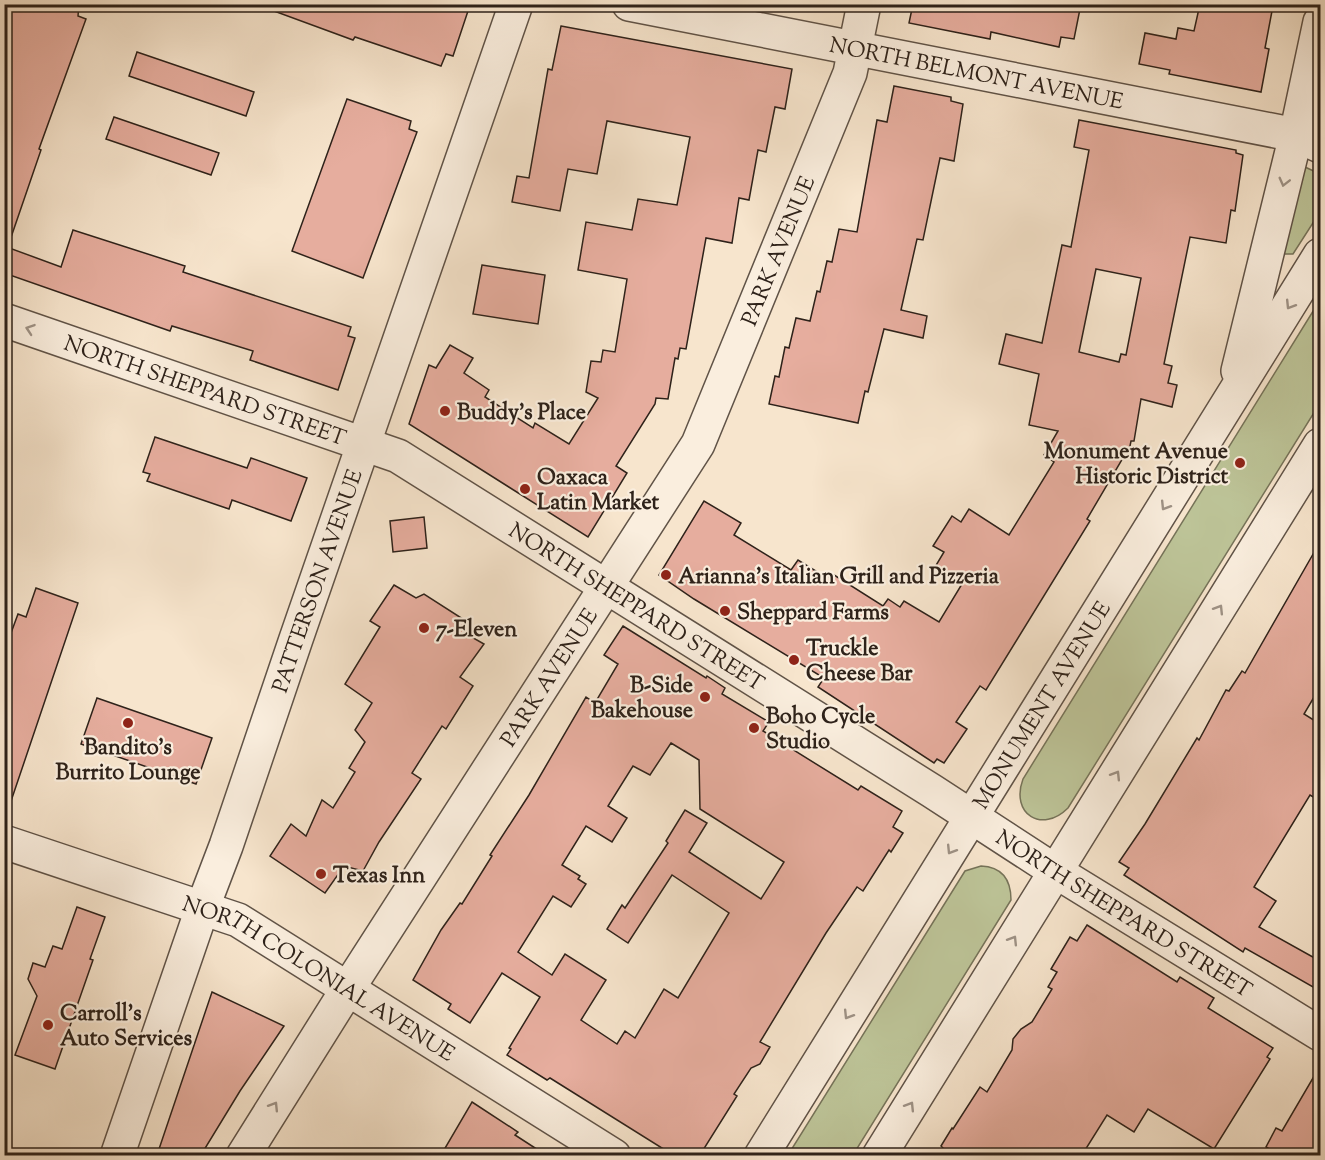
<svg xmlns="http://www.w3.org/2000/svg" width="1325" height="1160" font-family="'Sorts Mill Goudy',serif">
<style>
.green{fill:#bdc498;stroke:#767359;stroke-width:1.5}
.building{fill:#e6ad9e;stroke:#2e221a;stroke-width:1.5;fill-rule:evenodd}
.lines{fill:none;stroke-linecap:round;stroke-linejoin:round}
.minor-casing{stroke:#605347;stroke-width:36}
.minor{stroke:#faeede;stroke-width:33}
.oneway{stroke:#9e9286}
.poi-dot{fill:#8f2418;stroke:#faeede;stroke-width:2}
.labels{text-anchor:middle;stroke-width:4.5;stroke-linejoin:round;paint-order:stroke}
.street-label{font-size:22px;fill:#2e221a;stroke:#faeede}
.poi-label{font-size:22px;font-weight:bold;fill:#2e221a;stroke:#faeede;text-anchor:start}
</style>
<rect width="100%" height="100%" fill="#f7e5cd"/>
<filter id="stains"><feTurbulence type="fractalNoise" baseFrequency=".00333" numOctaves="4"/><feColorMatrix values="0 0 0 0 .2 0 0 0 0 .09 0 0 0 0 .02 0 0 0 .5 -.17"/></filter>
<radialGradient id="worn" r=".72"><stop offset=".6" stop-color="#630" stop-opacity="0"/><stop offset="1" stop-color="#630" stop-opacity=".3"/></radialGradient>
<g class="green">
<polygon points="1305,167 1320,174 1320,212 1293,254 1283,254 1303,171"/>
<path d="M 1320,300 L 1320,403 L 1068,808 C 1042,834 1010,814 1023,779 Z"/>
<path d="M 981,866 C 1002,867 1011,880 1011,900 L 853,1155 L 788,1155 L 965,871 Z"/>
</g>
<g class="building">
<polygon points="4,4 79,4 78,16 86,19 39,149 41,150 8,246 4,245"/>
<polygon points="263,4 449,4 468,11 453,56 446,54 441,66 355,37 353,40 263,7"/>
<polygon points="913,4 971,4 1008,11 1009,4 1081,4 1074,39 1061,37 1059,47 991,32 990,39 909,23"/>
<polygon points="1200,4 1263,4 1262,9 1272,11 1265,48 1269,49 1261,92 1169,74 1170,70 1139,64 1145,33 1176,39 1178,28 1194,31"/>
<polygon points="561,26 792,69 785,109 775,107 766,152 758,150 749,200 739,198 732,243 706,238 686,349 680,348 678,359 675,358 668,399 656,398 655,404 616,466 627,473 588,537 409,424 429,365 436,368 450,345 473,358 464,373 489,390 485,397 533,428 535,423 569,444 598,398 586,392 591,361 601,362 603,350 615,352 627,279 578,270 586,222 632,230 638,199 677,205 690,137 607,121 597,174 568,169 560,211 512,202 517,176 529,178 548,69 552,70"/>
<polygon points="137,52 254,92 246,116 129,76"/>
<polygon points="894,86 951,97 951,101 963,104 954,161 940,158 923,240 917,239 901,310 927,316 923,338 884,329 868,392 865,391 858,423 769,404 775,376 779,377 785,347 789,348 796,318 810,321 817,291 820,292 827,261 832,262 839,229 857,232 877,120 887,122"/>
<polygon points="347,99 411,121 409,129 417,132 363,278 292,251"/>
<polygon points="114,117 219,153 211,175 106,139"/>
<path d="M 1079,120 L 1236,150 L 1236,153 L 1243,155 L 1235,211 L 1231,210 L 1226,243 L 1190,237 L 1164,364 L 1172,366 L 1168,383 L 1177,385 L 1172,407 L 1141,399 L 1134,441 L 1131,441 L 1130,446 L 1087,519 L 1090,521 L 986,690 L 980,686 L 956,722 L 967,729 L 944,763 L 937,759 L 934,763 L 818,687 L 824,678 L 694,599 L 659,575 L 704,501 L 741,523 L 734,535 L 791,570 L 798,560 L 827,578 L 831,573 L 883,606 L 888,599 L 900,607 L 904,601 L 939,622 L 962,584 L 935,567 L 944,552 L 933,546 L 952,516 L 961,522 L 969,509 L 1009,535 L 1054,462 L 1044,455 L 1058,431 L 1029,425 L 1039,374 L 999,364 L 1006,334 L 1042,343 L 1062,245 L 1071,247 L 1089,150 L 1074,147 ZM 1096,269 L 1141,278 L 1126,355 L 1121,354 L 1119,362 L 1079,352 Z"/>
<polygon points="73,230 185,266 183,272 351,327 348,336 355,338 338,390 250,360 253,351 172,326 170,331 4,273 4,246 61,267"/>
<polygon points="482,265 545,275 538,324 473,314"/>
<polygon points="155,437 247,468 251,458 307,478 291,521 232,500 229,509 147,481 150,474 143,472"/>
<polygon points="424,517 427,548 393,552 390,521"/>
<polygon points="1320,542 1320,687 1304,714 1320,724 1320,801 1310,795 1254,887 1276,901 1259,927 1320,961 1320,991 1245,948 1243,952 1124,875 1129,868 1119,862 1145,824 1197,738 1199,740 1226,690 1229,691 1242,671 1245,673"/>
<polygon points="394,585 416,598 424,594 466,621 468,635 484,644 460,677 473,686 446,729 442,726 412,773 421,779 379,842 363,871 344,866 325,893 270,856 291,824 306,836 322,800 333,808 355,772 349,768 365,742 355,730 372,703 345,684 380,627 370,621"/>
<polygon points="36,588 78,603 8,810 4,810 4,652 18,614 26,617"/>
<path d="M 623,626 L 706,678 L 707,676 L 725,688 L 722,694 L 769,722 L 763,731 L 858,790 L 861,786 L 902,811 L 893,827 L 903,833 L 891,852 L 889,850 L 863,891 L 857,887 L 826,933 L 760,1042 L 770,1047 L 760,1064 L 751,1068 L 734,1094 L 737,1096 L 700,1155 L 673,1155 L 550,1078 L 547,1080 L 507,1055 L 511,1049 L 509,1048 L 540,997 L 502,973 L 470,1023 L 448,1009 L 451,1004 L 413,980 L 441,930 L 460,903 L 462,904 L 492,856 L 490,855 L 529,795 L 586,697 L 595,703 L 618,664 L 604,655 ZM 671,743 L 699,760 L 700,809 L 784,862 L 761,899 L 689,852 L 707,823 L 685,810 L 666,841 L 668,843 L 625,908 L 622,905 L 607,929 L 628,943 L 672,875 L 729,913 L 678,998 L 664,989 L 635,1038 L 625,1031 L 617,1044 L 581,1020 L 606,980 L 565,954 L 552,975 L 518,952 L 553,896 L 571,907 L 586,884 L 578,879 L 580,876 L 562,865 L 586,826 L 612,842 L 627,818 L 608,806 L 633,766 L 650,775 Z"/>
<polygon points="97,698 212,738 196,784 81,744"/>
<polygon points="77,907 105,917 90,959 93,960 55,1069 15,1055 37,996 28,979 33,963 45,967 53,946 62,949"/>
<polygon points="1087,925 1177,982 1180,977 1214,998 1208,1008 1273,1048 1267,1057 1270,1059 1214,1149 1148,1109 1134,1132 1107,1115 1082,1155 938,1155 943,1148 941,1146 952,1128 953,1129 980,1087 987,1092 1012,1050 1013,1039 1021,1029 1032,1022 1052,989 1048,987 1057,972 1051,969 1070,937 1077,941"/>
<polygon points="212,992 284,1026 240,1091 201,1155 157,1155"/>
<polygon points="1320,1066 1320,1155 1280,1155 1266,1147 1276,1128 1282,1131"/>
<polygon points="472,1102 518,1132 515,1135 546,1155 441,1155"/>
</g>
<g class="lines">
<defs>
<g id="minor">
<path id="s1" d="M 629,4 L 1296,135 L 1320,146"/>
<path id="s2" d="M 4,320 L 398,456 L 932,791 L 1055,871 L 1320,1034"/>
<polyline points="1238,371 1296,135 1320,22"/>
<path id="s3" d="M 4,842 L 238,920 L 614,1156"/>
<path id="s4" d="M 117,1156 L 202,909 L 226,846 L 296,639 L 516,4"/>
<path id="s5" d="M 243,1156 L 347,990 L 698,444 L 850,73 L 864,4"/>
<path id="s6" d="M 761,1156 L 1320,255"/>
<polyline points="879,1156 1320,445"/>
</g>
</defs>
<use href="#minor" class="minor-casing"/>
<use href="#minor" class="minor"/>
</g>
<defs><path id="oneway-chevron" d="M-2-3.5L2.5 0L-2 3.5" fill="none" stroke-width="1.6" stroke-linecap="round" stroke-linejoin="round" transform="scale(1.5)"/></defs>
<g class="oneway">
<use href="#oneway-chevron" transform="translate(1284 182) rotate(104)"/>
<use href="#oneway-chevron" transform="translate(1290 305) rotate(122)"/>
<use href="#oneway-chevron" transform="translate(30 329) rotate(-161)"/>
<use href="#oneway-chevron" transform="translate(1165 506) rotate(122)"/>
<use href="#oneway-chevron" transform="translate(1219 609) rotate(-58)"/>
<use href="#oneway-chevron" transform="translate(1116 775) rotate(-58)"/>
<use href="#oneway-chevron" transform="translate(951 850) rotate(122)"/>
<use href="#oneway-chevron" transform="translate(1013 940) rotate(-58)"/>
<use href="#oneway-chevron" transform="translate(848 1015) rotate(122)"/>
<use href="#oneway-chevron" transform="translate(274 1106) rotate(-58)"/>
<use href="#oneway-chevron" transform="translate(910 1106) rotate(-58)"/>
</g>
<g class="poi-dot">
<circle cx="445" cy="411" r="6"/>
<circle cx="1240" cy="463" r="6"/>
<circle cx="525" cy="489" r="6"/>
<circle cx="666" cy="575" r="6"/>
<circle cx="725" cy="611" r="6"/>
<circle cx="424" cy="628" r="6"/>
<circle cx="794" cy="660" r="6"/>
<circle cx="705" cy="697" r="6"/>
<circle cx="128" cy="723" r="6"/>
<circle cx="754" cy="728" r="6"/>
<circle cx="321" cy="874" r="6"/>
<circle cx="48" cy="1025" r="6"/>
</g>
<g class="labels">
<g class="street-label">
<text dy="8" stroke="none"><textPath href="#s1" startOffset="354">NORTH BELMONT AVENUE</textPath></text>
<text dy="8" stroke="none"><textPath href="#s5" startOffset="1054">PARK AVENUE</textPath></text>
<text dy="8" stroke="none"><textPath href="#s2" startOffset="213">NORTH SHEPPARD STREET</textPath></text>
<text dy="8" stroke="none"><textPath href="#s4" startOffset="609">PATTERSON AVENUE</textPath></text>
<text dy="8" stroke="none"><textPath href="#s2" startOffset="699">NORTH SHEPPARD STREET</textPath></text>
<text dy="8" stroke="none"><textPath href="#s5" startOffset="568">PARK AVENUE</textPath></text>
<text dy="8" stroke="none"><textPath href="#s6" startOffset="531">MONUMENT AVENUE</textPath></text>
<text dy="8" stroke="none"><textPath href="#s2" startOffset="1275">NORTH SHEPPARD STREET</textPath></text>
<text dy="8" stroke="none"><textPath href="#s3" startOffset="345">NORTH COLONIAL AVENUE</textPath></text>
</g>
<g class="poi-label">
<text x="457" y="419">Buddy's Place</text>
<text x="1228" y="458" text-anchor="end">Monument Avenue<tspan x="1228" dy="25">Historic District</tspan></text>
<text x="537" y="484">Oaxaca<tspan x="537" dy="25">Latin Market</tspan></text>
<text x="678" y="583">Arianna's Italian Grill and Pizzeria</text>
<text x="737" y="619">Sheppard Farms</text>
<text x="436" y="636">7-Eleven</text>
<text x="806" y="655">Truckle<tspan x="806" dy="25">Cheese Bar</tspan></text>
<text x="693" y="692" text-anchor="end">B-Side<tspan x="693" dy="25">Bakehouse</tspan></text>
<text x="766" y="723">Boho Cycle<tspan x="766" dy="25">Studio</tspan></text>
<text x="128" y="754" text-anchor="middle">Bandito's<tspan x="128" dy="25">Burrito Lounge</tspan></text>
<text x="333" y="882">Texas Inn</text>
<text x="60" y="1020">Carroll's<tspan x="60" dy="25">Auto Services</tspan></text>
</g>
</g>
<rect width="1325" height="1160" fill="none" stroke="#f7e5cd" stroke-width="24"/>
<rect x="6" y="6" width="1313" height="1148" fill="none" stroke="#2e221a" stroke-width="3"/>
<rect x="12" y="12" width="1301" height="1136" fill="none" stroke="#2e221a" stroke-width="1.5"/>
<rect width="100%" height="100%" filter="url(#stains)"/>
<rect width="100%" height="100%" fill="url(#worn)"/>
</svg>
